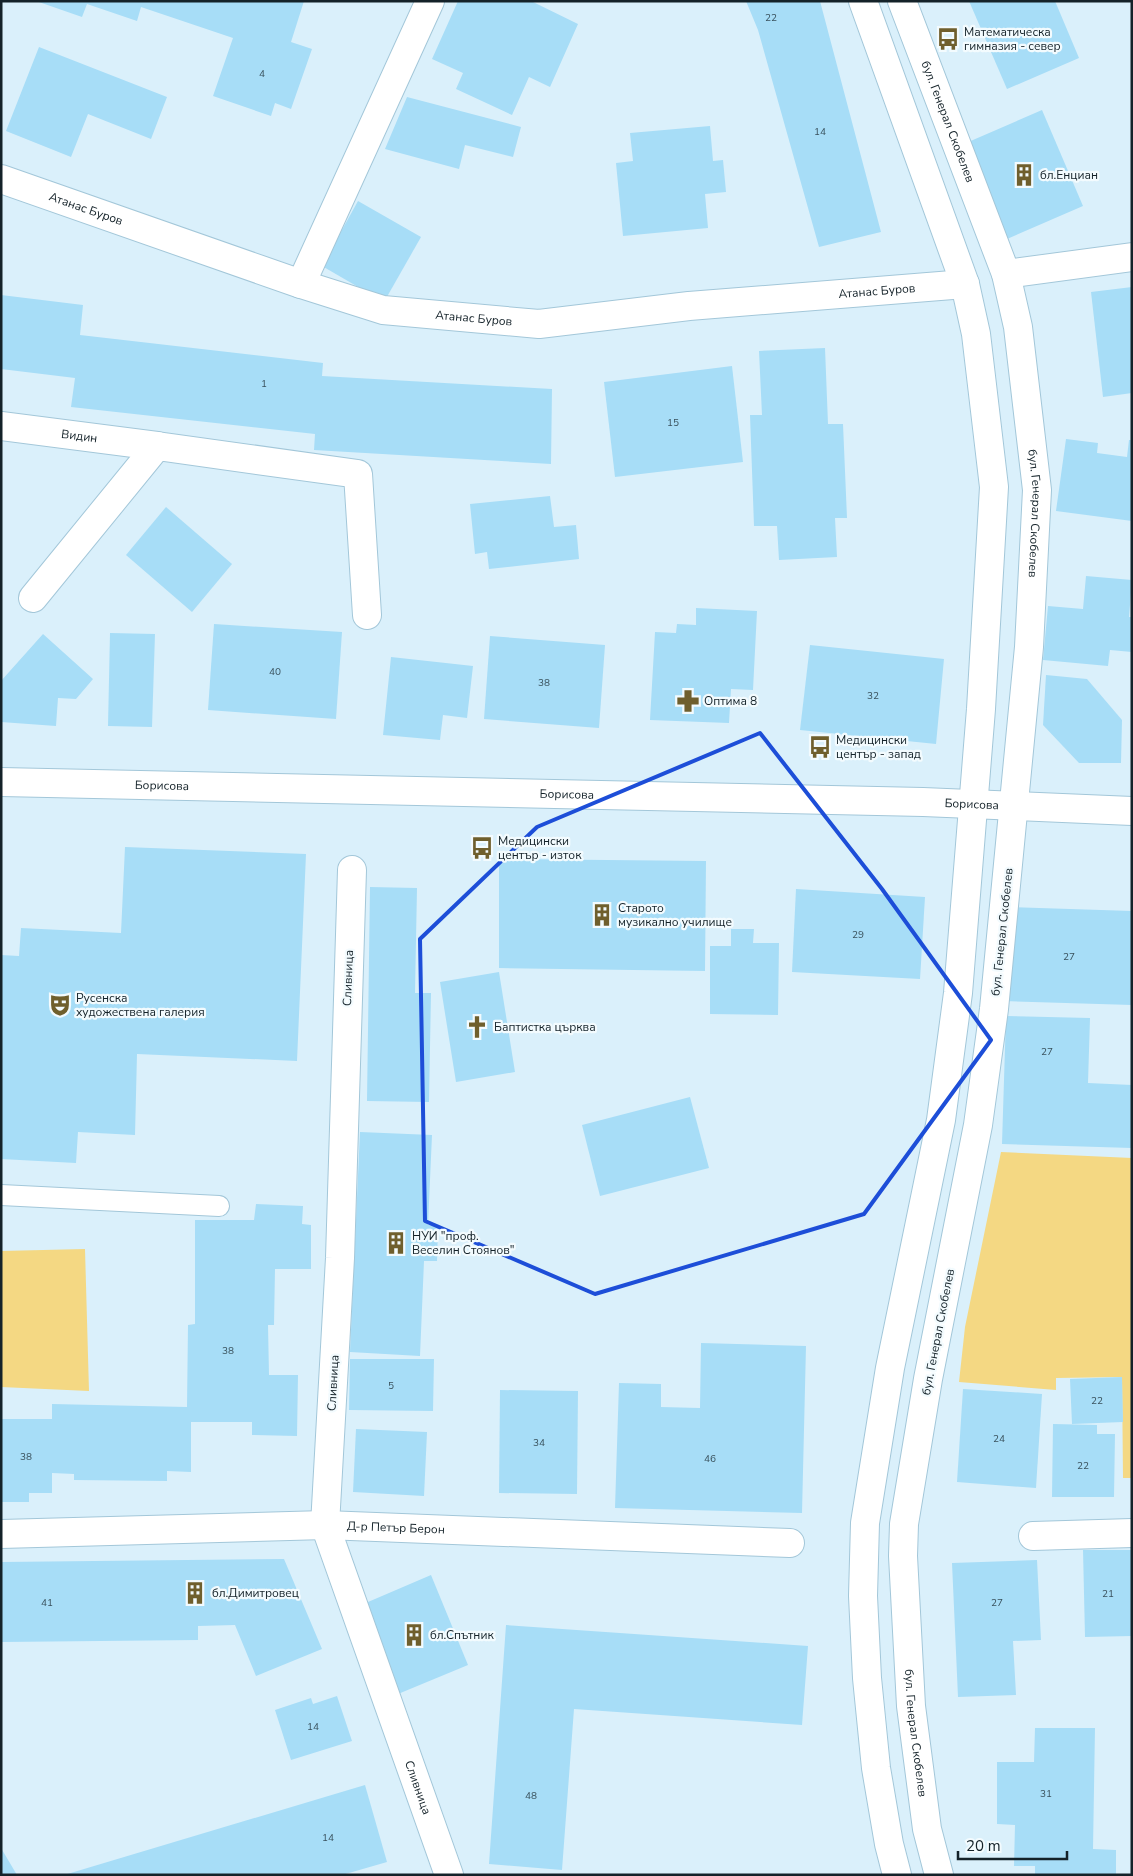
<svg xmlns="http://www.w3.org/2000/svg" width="1133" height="1876" font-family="'Nunito Sans',sans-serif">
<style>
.green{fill:#f4d883}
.building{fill:#a7ddf7}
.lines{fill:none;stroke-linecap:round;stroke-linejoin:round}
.service-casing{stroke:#a3c7d9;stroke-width:22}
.minor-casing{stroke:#a3c7d9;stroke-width:30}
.secondary-casing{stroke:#a3c7d9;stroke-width:30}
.service{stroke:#fff;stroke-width:20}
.minor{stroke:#fff;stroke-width:28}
.secondary{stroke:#fff;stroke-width:28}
.marked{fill:none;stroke:#1d4ed8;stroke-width:4;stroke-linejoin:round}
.labels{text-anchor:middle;stroke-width:4.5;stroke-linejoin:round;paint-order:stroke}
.number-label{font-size:10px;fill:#39515c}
.poi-label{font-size:12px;fill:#142229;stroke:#f3fbfe;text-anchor:start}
.street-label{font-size:12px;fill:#142229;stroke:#f3fbfe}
</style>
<rect width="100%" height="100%" fill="#daf0fb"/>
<g class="green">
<polygon points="1001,1152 1132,1158 1132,1478 1123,1478 1122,1377 1056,1378 1056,1390 959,1382 965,1327"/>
<polygon points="85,1249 89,1391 1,1387 1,1251"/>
</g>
<g class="building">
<polygon points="36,1 304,1 291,42 312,49 291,109 275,103 271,116 213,96 233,38 141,7 137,21 87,4 82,17"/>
<polygon points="458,1 531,1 578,24 550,87 529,77 512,115 456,89 463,73 432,59"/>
<polygon points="746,1 820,1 881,232 819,247 758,30"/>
<polygon points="969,1 1055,1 1079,58 1007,89"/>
<polygon points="39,47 167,97 151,139 88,114 71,157 6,131"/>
<polygon points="407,97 521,127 513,157 465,145 459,169 385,149"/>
<polygon points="1042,110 1083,206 1007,239 966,143"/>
<polygon points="710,126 713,161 723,160 726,192 705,194 708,228 623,236 616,163 633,161 630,133"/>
<polygon points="358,201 421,237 384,302 322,266"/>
<polygon points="1132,287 1132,393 1103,397 1091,292"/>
<polygon points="1,295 83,305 80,335 323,363 322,376 552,389 551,464 314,450 315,434 71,407 75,378 1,369"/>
<polygon points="825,348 828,424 843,424 847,518 835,518 837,557 779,560 777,526 754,526 750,415 762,415 759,351"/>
<polygon points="732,366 743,462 615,477 604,382"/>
<polygon points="1066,439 1098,443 1097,453 1127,457 1129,440 1132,440 1132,521 1056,511"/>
<polygon points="550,496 554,527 576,525 579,559 489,569 487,552 475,554 470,504"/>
<polygon points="166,507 232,564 192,612 126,555"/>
<polygon points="1086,576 1132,580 1129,617 1132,617 1132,652 1110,650 1108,666 1043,660 1048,606 1083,609"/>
<polygon points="696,608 757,611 753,690 731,689 729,723 650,720 655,632 676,633 677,624 696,625"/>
<polygon points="214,624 342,632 336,719 208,710"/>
<polygon points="110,633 155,634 152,727 108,726"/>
<polygon points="43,634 93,679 76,699 58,698 56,726 1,722 1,681"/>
<polygon points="490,636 605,645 599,728 484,719"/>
<polygon points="810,645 944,659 936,744 800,730"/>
<polygon points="391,657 473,666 467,718 443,715 440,740 383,735"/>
<polygon points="1046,675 1087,679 1122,720 1121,763 1079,763 1043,725"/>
<polygon points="125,847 306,854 297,1061 137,1054 135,1135 78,1132 76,1163 1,1159 1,955 19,956 21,928 121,933"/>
<polygon points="499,859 706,861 705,971 499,968"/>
<polygon points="370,887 417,888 415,993 431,993 429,1102 367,1101"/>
<polygon points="796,889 925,897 920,979 792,972"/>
<polygon points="1007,907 1132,911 1132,1005 1004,1001"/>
<polygon points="731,929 754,929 753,943 779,943 778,1015 710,1014 710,946 731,946"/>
<polygon points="499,972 515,1072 456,1082 440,982"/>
<polygon points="1006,1016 1090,1018 1088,1083 1132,1085 1132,1148 1002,1144"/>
<polygon points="690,1097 709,1168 600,1196 582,1125"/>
<polygon points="360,1132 432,1135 428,1225 438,1225 437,1261 424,1261 420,1356 350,1352"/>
<polygon points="256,1204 303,1206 302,1224 311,1225 311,1269 275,1269 274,1325 268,1325 269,1375 298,1375 297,1436 252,1435 252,1422 191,1422 191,1472 167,1471 167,1481 74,1480 74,1474 52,1473 52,1493 29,1493 29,1502 1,1502 1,1419 52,1419 52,1404 187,1407 188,1325 195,1324 195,1220 254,1220"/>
<polygon points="701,1343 806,1346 802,1513 615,1508 619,1383 661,1384 661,1407 700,1408"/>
<polygon points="350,1359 434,1359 433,1411 349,1410"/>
<polygon points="1122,1377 1123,1422 1072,1424 1070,1379"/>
<polygon points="963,1389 1042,1394 1036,1488 957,1482"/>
<polygon points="500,1390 578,1391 577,1494 499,1493"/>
<polygon points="1053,1424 1097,1425 1097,1434 1115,1434 1114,1497 1052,1497"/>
<polygon points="356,1429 427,1432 424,1496 353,1492"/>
<polygon points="1083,1550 1132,1550 1132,1636 1085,1637"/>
<polygon points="284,1559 322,1649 256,1676 235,1625 198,1626 198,1640 2,1642 2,1562"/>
<polygon points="1037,1560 1041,1640 1013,1641 1016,1695 958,1697 952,1563"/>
<polygon points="431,1575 468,1665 398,1694 361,1605"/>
<polygon points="506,1625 808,1646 802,1725 574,1709 562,1870 489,1864"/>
<polygon points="337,1696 352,1741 291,1760 275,1710 311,1698 313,1704"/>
<polygon points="1035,1728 1095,1728 1093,1849 1116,1850 1116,1875 1035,1875 1035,1866 1014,1866 1015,1825 997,1824 997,1762 1034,1762"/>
<polygon points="365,1785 387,1862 342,1875 64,1875"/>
<polygon points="1,1848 17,1875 1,1875"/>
</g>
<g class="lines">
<defs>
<polyline id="service" points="1,1195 219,1206"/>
<g id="minor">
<path id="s1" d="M 1,179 L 301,284 L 383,310 L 539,324 L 689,306 L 965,284"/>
<polyline points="1006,274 1132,257"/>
<polyline points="301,284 430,1"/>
<path id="s2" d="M 1,426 L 157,446"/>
<polyline points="33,598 157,446 358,474 367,615"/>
<path id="s3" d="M 352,870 L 340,1258 L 325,1525 L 449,1875"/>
<path id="s4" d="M 1,1534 L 325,1525 L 790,1543"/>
<polyline points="1033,1536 1132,1533"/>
</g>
<g id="secondary">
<polyline points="863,1 965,284 976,334 994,487 981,709 958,993 941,1120 890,1368 865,1523 863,1596 867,1678 876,1768 889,1844 897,1875"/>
<path id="s5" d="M 902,1 L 1006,274 L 1018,327 L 1037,490 L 1029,647 L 994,1009 L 978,1125 L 928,1379 L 904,1524 L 903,1556 L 911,1706 L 927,1829 L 939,1875"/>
<path id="s6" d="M 1,782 L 923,802 L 1132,811"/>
</g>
</defs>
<use href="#service" class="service-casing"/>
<use href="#minor" class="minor-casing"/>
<use href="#secondary" class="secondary-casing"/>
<use href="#service" class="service"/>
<use href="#minor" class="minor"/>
<use href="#secondary" class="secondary"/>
</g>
<path class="marked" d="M 760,733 L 882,889 L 991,1040 L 864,1214 L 595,1294 L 425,1221 L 420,939 L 537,827 Z"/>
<defs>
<symbol id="bus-bare" viewBox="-9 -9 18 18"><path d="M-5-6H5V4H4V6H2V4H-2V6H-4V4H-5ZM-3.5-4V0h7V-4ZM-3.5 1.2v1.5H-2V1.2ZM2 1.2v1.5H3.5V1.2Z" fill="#6f5f2d" stroke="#f3fbfe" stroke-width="2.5" paint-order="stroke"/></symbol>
<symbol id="building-bare" viewBox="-9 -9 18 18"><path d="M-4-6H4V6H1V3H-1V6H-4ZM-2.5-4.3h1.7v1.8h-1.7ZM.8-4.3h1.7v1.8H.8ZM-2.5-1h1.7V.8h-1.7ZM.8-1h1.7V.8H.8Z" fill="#6f5f2d" stroke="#f3fbfe" stroke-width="2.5" paint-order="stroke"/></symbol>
<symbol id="pharmacy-bare" viewBox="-9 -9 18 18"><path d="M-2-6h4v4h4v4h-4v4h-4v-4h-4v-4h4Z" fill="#6f5f2d" stroke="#f3fbfe" stroke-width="2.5" paint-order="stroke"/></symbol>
<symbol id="theatre-bare" viewBox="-9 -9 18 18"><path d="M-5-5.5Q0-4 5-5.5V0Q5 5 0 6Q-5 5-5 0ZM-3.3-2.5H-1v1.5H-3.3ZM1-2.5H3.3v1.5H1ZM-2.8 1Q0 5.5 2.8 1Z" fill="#6f5f2d" stroke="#f3fbfe" stroke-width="2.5" paint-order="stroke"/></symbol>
<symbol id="church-bare" viewBox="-9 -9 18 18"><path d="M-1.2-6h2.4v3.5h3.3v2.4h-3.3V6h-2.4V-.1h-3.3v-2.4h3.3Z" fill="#6f5f2d" stroke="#f3fbfe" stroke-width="2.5" paint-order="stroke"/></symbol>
</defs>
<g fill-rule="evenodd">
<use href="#bus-bare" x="932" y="23" width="32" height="32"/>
<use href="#building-bare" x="1008" y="159" width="32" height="32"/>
<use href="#pharmacy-bare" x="672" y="685" width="32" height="32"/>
<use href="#bus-bare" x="804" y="731" width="32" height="32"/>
<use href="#bus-bare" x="466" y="832" width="32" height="32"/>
<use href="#building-bare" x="586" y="899" width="32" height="32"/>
<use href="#theatre-bare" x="44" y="989" width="32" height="32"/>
<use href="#church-bare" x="461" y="1011" width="32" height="32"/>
<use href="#building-bare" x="380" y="1227" width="32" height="32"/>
<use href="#building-bare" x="179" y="1577" width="32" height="32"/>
<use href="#building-bare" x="398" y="1619" width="32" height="32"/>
</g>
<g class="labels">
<g class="number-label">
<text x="771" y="21">22</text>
<text x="262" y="77">4</text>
<text x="820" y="135">14</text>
<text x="264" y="387">1</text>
<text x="673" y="426">15</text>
<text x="275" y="675">40</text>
<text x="544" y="686">38</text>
<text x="873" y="699">32</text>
<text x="858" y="938">29</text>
<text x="1069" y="960">27</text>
<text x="1047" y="1055">27</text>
<text x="228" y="1354">38</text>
<text x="391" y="1389">5</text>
<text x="1097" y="1404">22</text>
<text x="999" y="1442">24</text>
<text x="539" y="1446">34</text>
<text x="26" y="1460">38</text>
<text x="710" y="1462">46</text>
<text x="1083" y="1469">22</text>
<text x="1108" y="1597">21</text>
<text x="47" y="1606">41</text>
<text x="997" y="1606">27</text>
<text x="313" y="1730">14</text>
<text x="1046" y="1797">31</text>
<text x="531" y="1799">48</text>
<text x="328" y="1841">14</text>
</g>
<g class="poi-label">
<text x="964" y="36">Математическа<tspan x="964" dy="14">гимназия - север</tspan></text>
<text x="1040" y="179">бл.Енциан</text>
<text x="704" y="705">Оптима 8</text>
<text x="836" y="744">Медицински<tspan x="836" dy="14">център - запад</tspan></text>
<text x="498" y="845">Медицински<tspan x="498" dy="14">център - изток</tspan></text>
<text x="618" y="912">Старото<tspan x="618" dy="14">музикално училище</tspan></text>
<text x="76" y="1002">Русенска<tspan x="76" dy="14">художествена галерия</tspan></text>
<text x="494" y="1031">Баптистка църква</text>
<text x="412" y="1240">НУИ "проф.<tspan x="412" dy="14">Веселин Стоянов"</tspan></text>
<text x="212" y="1597">бл.Димитровец</text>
<text x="430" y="1639">бл.Спътник</text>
</g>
<g class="street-label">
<text dy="4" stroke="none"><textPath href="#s5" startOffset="129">бул. Генерал Скобелев</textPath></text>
<text dy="4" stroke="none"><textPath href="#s1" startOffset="90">Атанас Буров</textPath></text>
<text dy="4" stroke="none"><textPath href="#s1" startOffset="900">Атанас Буров</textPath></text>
<text dy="4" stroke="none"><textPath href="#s1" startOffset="495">Атанас Буров</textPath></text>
<text dy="4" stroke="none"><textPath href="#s2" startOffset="79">Видин</textPath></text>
<text dy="4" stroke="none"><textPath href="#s5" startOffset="534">бул. Генерал Скобелев</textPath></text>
<text dy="4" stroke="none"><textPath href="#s6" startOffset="161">Борисова</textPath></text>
<text dy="4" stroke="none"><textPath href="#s6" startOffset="566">Борисова</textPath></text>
<text dy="4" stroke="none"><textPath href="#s6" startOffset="971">Борисова</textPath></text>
<text transform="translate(1002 932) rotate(-84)" y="4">бул. Генерал Скобелев</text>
<text transform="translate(348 978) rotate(-88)" y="4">Сливница</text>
<text transform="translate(938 1332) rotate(-79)" y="4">бул. Генерал Скобелев</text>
<text transform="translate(333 1383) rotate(-87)" y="4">Сливница</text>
<text dy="4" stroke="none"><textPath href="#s4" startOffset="395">Д-р Петър Берон</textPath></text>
<text dy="4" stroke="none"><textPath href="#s5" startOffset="1764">бул. Генерал Скобелев</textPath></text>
<text dy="4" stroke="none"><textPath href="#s3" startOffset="934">Сливница</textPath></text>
</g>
</g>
<rect width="1133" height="1876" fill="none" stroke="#142229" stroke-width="5"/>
<path d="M958 1851v8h109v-8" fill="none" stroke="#142229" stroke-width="2.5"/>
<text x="966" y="1851" font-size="15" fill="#142229" stroke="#f3fbfe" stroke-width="4" paint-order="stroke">20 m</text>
</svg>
